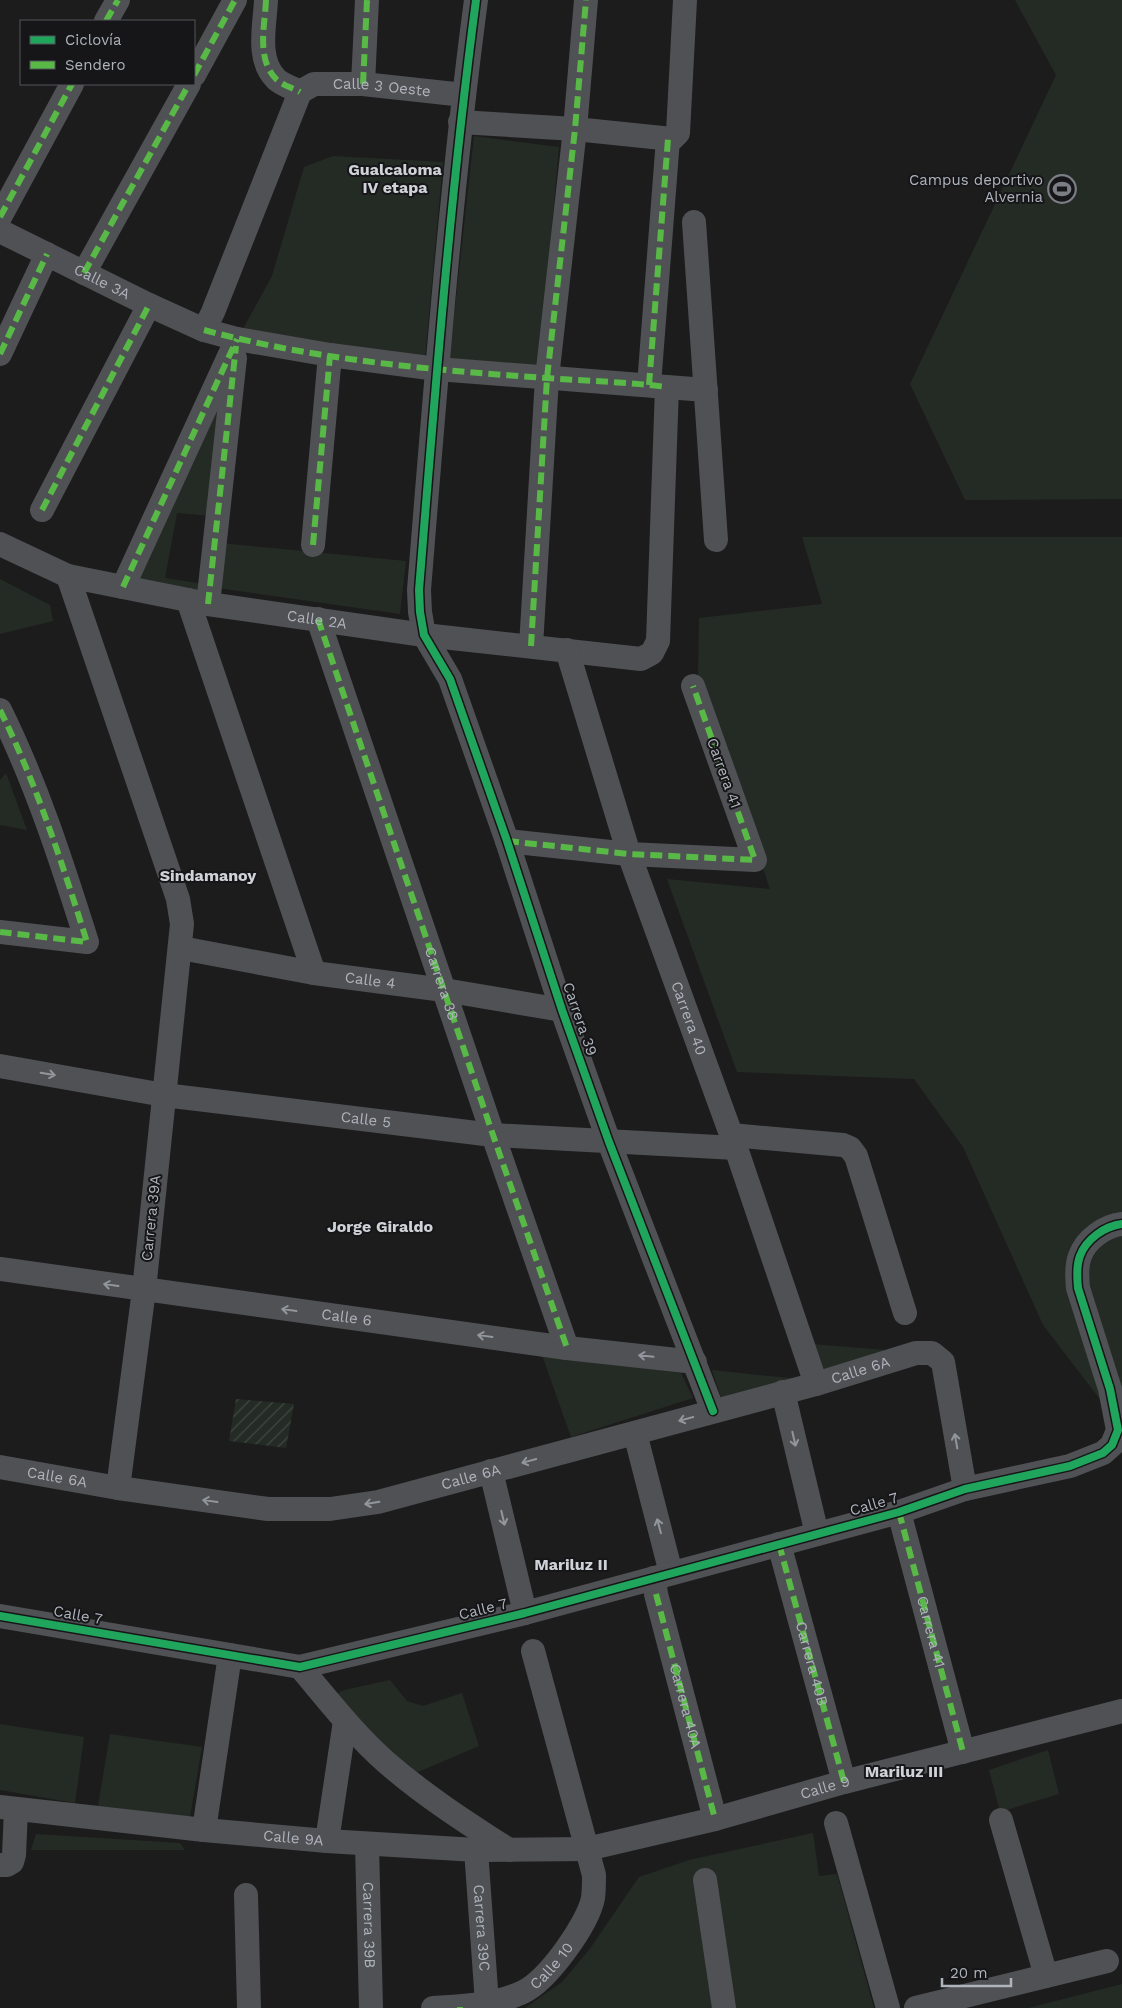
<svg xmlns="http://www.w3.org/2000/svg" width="1122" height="2008" font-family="'Work Sans',sans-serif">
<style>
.green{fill:#242b25}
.garden{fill:url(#garden-furrows)}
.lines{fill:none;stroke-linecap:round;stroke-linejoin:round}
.street{stroke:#505155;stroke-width:24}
.quiet{stroke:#58b947;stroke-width:6;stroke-dasharray:12 6;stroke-linecap:butt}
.cycleway-casing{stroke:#161618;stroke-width:11}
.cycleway{stroke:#20a55d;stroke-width:8}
.oneway{stroke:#92969d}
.labels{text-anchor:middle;stroke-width:4;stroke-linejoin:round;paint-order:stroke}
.street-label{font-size:15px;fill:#aeb3bc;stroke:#161618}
.poi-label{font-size:15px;fill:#aeb3bc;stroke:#161618;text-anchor:end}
.neighbourhood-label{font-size:16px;font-weight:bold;fill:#cfd2d8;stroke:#161618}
</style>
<defs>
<pattern id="garden-furrows" width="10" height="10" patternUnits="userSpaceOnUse" patternTransform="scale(1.25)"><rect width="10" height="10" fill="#242b25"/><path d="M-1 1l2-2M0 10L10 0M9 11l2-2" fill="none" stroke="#414743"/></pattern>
</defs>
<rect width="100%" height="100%" fill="#1c1c1c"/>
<g class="green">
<polygon points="1015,0 1122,0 1122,499 965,500 910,384 1056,75"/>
<polygon points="474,136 559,147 539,369 449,362"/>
<polygon points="333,156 443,162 425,359 238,338 272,276 304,167"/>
<polygon points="225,376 212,516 177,513 165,578 204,584 207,598 131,579"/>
<polygon points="802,537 1122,537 1122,1428 1043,1325 963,1147 914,1079 737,1072 667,879 770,889 698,678 699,618 822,604"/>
<polygon points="221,543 406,561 400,614 217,588"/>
<polygon points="0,579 50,605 53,621 0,634"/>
<polygon points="6,773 27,830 0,825 0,780"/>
<polygon points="810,1344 899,1351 822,1375"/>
<polygon points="542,1355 681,1373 693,1398 571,1437"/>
<polygon points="712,1370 808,1380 723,1403"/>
<polygon points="390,1680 407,1701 423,1706 462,1693 479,1746 411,1775 327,1698 344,1690"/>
<polygon points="0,1724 84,1737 75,1803 0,1790"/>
<polygon points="110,1734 202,1747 190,1817 98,1806"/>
<polygon points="1048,1750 1059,1794 1000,1812 989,1770"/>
<polygon points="813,1833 819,1876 837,1874 874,2008 525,2008 562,1982 589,1950 639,1877 689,1860"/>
<polygon points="36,1834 180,1843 185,1850 31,1850"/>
<polygon points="1122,1984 1122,2008 1028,2008"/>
</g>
<polygon class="garden" points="236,1399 294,1404 286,1448 229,1441"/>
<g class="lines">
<g class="street">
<path d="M 266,0 C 265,25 256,59 276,79 C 282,85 293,88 300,92"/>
<path d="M 476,0 C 450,196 435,393 419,590 L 420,612 L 424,635 L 450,679 L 507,841 L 562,1010 L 609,1142 L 713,1411"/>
<polyline points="106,21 118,0"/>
<polyline points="194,75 235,0"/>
<polyline points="363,84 367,0"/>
<path id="s1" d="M 300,92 L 314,84 L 363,84 L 464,95"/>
<polyline points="460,122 575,129 672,139 678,133 685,0"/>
<polyline points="0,217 72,84"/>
<polyline points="694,222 716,540"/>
<path id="s2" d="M 0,231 L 149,305 L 204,330 L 237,339 L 330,355 L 437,369 L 667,387"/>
<polyline points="84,273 189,84"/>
<polyline points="204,330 213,312 300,92"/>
<polyline points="0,354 47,254"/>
<polyline points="649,385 668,139"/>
<polyline points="42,510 149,305"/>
<path id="s3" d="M 0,544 L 68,576 L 208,604 L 424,635 L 641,659 L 652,653 L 658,641 L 667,387 L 706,390"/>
<polyline points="313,545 330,355"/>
<polyline points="68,576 178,899 182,924 144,1290 118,1488"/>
<polyline points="123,587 237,339"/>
<polyline points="188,600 314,973"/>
<polyline points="208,604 235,358"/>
<path id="s4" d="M 318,619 L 493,1135 L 567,1348"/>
<polyline points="531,646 547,378 575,129 586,0"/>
<path id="s5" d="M 567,650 L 629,854 L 736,1148 L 816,1384"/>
<path d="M 0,710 C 37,785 62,863 87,942 L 0,932"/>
<polyline points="507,841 629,854 755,860 693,686"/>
<path id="s6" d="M 181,948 L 314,973 L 444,990 L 562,1010"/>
<path id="s7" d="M 0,1066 L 164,1095 L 493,1135 L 736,1148"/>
<polyline points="731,1135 843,1145 850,1148 856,1156 905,1313"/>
<path id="s8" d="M 0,1269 L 567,1348 L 695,1362"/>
<polyline points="783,1392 817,1534"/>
<polyline points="635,1433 671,1573"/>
<path id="s9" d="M 0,1467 L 118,1488 L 268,1509 L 330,1509 L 378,1502 L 816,1384 L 916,1353 L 932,1353 L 943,1362 L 965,1489"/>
<polyline points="491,1471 525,1613"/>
<path id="s10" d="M 899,1512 L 963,1752"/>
<polyline points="779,1544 844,1782"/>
<path id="s11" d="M 654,1578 L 656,1594 L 715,1819"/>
<path d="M 0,1616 L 300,1667 L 525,1613 L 899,1512 L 965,1489 L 1070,1466 L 1103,1453 L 1112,1445 L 1118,1430 L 1110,1389 L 1078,1288 C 1077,1278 1076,1266 1080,1256 C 1086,1239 1105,1226 1122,1224"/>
<path d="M 300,1667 C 328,1700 355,1735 387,1763 C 425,1796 467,1823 509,1850"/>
<path id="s12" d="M 0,1807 L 204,1830 L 327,1841 L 476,1850 L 587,1849 L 715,1819 L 844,1782 L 1122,1711"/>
<polyline points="1001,1820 1046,1976"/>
<polyline points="836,1823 888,2008"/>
<polyline points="204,1830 230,1655"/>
<polyline points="327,1841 345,1721"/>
<path id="s13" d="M 367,1844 L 371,2008"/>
<path id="s14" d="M 476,1850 L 487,2003"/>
<polyline points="0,1865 7,1865 12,1862 14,1855 16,1809"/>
<polyline points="705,1880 724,2008"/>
<polyline points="246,1895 249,2008"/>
<path id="s15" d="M 433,2008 C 463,2006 496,2005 523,1992 C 548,1980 588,1924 593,1898 C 594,1890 594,1882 594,1875 L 533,1651"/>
<polyline points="916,2008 1107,1961"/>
</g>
<g class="quiet">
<path d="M 266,0 C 265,25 256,59 276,79 C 282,85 293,88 300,92"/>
<polyline points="106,21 118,0"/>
<polyline points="194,75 235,0"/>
<polyline points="363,84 367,0"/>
<polyline points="0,217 72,84"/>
<polyline points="84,273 189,84"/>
<path d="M 204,330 C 315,360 432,370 546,378 C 587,381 627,382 667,387"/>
<polyline points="0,354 47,254"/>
<polyline points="649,385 668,139"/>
<polyline points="42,510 149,305"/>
<polyline points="313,545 330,355"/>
<polyline points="123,587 237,339"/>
<polyline points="208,604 236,346"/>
<polyline points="318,619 493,1135 567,1348"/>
<polyline points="531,646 547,378 575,129 586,0"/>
<path d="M 0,710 C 37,785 62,863 87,942 L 0,932"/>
<polyline points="507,841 629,854 755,860 693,686"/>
<polyline points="899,1512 963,1752"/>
<path id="s16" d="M 779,1544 L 844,1782"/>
<polyline points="656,1594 715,1819"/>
<polyline points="460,2007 460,2008"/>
</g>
<defs>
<g id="cycleway">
<path d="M 476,0 C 450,196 435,393 419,590 L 420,612 L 424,635 L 450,679 L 507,841 L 562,1010 L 609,1142 L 713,1411"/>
<path d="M 0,1616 L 300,1667 L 525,1613 L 899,1512 L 965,1489 L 1070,1466 L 1103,1453 L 1112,1445 L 1118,1430 L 1110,1389 L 1078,1288 C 1077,1278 1076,1266 1080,1256 C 1086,1239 1105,1226 1122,1224"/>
</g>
</defs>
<use href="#cycleway" class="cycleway-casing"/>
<use href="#cycleway" class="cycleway"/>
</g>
<defs><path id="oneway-shaft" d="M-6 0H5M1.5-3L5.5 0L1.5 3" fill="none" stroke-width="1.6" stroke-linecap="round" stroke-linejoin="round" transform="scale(1.25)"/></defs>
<g class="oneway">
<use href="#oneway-shaft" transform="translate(48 1074) rotate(10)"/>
<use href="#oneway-shaft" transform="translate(111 1285) rotate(-172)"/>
<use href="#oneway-shaft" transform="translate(289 1310) rotate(-172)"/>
<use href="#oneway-shaft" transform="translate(485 1336) rotate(-172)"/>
<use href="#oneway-shaft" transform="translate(646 1356) rotate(-174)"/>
<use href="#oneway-shaft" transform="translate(686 1419) rotate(165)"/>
<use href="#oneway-shaft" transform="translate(794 1439) rotate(77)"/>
<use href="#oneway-shaft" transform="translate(956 1441) rotate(-100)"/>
<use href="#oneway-shaft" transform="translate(529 1461) rotate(165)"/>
<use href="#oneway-shaft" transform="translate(210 1501) rotate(-172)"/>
<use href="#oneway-shaft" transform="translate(372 1503) rotate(171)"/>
<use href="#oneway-shaft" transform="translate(503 1518) rotate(77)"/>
<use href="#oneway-shaft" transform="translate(659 1526) rotate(-105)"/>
</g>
<defs>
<symbol id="stadium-ring" viewBox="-11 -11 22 22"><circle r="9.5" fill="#161618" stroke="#7b7e84" stroke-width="1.5"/><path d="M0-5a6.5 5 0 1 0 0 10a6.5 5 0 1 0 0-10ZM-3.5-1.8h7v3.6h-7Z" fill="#7b7e84"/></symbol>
</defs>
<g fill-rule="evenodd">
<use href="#stadium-ring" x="1046" y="173" width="32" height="32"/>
</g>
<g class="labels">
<g class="street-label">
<text dy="5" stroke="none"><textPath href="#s1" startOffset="84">Calle 3 Oeste</textPath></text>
<text dy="5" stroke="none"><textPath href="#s2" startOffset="114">Calle 3A</textPath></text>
<text dy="5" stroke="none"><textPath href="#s3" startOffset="328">Calle 2A</textPath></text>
<text transform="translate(724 773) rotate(70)" y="5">Carrera 41</text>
<text dy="5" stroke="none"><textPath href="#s6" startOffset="192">Calle 4</textPath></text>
<text dy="5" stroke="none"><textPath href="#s4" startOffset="385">Carrera 38</textPath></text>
<text dy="5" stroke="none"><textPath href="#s5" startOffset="388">Carrera 40</textPath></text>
<text transform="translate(580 1019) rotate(71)" y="5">Carrera 39</text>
<text dy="5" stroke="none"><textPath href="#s7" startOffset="370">Calle 5</textPath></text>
<text transform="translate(151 1218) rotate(-84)" y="5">Carrera 39A</text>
<text dy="5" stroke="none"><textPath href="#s8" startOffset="350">Calle 6</textPath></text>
<text dy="5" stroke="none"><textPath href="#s9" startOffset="882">Calle 6A</textPath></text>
<text dy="5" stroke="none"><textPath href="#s9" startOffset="58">Calle 6A</textPath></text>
<text dy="5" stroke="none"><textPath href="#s9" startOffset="478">Calle 6A</textPath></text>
<text transform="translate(874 1504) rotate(-16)" y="5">Calle 7</text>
<text transform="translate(483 1609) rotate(-14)" y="5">Calle 7</text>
<text transform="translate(78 1615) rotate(10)" y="5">Calle 7</text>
<text dy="5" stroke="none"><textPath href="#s10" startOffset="124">Carrera 41</textPath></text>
<text dy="5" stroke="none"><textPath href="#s16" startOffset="124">Carrera 40B</textPath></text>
<text dy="5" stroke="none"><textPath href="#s11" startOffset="132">Carrera 40A</textPath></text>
<text dy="5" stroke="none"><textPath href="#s12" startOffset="835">Calle 9</textPath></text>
<text dy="5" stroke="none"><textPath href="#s12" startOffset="295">Calle 9A</textPath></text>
<text dy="5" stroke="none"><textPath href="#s13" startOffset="81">Carrera 39B</textPath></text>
<text dy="5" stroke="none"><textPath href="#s14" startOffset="78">Carrera 39C</textPath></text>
<text dy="5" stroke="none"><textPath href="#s15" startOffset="131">Calle 10</textPath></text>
</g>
<g class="poi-label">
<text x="1043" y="185">Campus deportivo<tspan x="1043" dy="17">Alvernia</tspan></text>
</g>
<g class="neighbourhood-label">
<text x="395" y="175">Gualcaloma<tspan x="395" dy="18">IV etapa</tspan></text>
<text x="208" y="881">Sindamanoy</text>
<text x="380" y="1232">Jorge Giraldo</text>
<text x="571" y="1570">Mariluz II</text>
<text x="904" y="1777">Mariluz III</text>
</g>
</g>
<rect x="20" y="20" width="175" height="65" fill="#161618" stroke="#53555a"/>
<rect x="30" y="36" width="25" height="8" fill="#20a55d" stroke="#53555a"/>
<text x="65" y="45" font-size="15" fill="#aeb3bc">Ciclovía</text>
<rect x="30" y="61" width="25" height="8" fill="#58b947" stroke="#53555a"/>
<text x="65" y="70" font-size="15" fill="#aeb3bc">Sendero</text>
<path d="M942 1978v8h69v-8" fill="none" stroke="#aeb3bc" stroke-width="2.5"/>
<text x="950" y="1978" font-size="15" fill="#aeb3bc" stroke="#161618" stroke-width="4" paint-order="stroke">20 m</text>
</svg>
